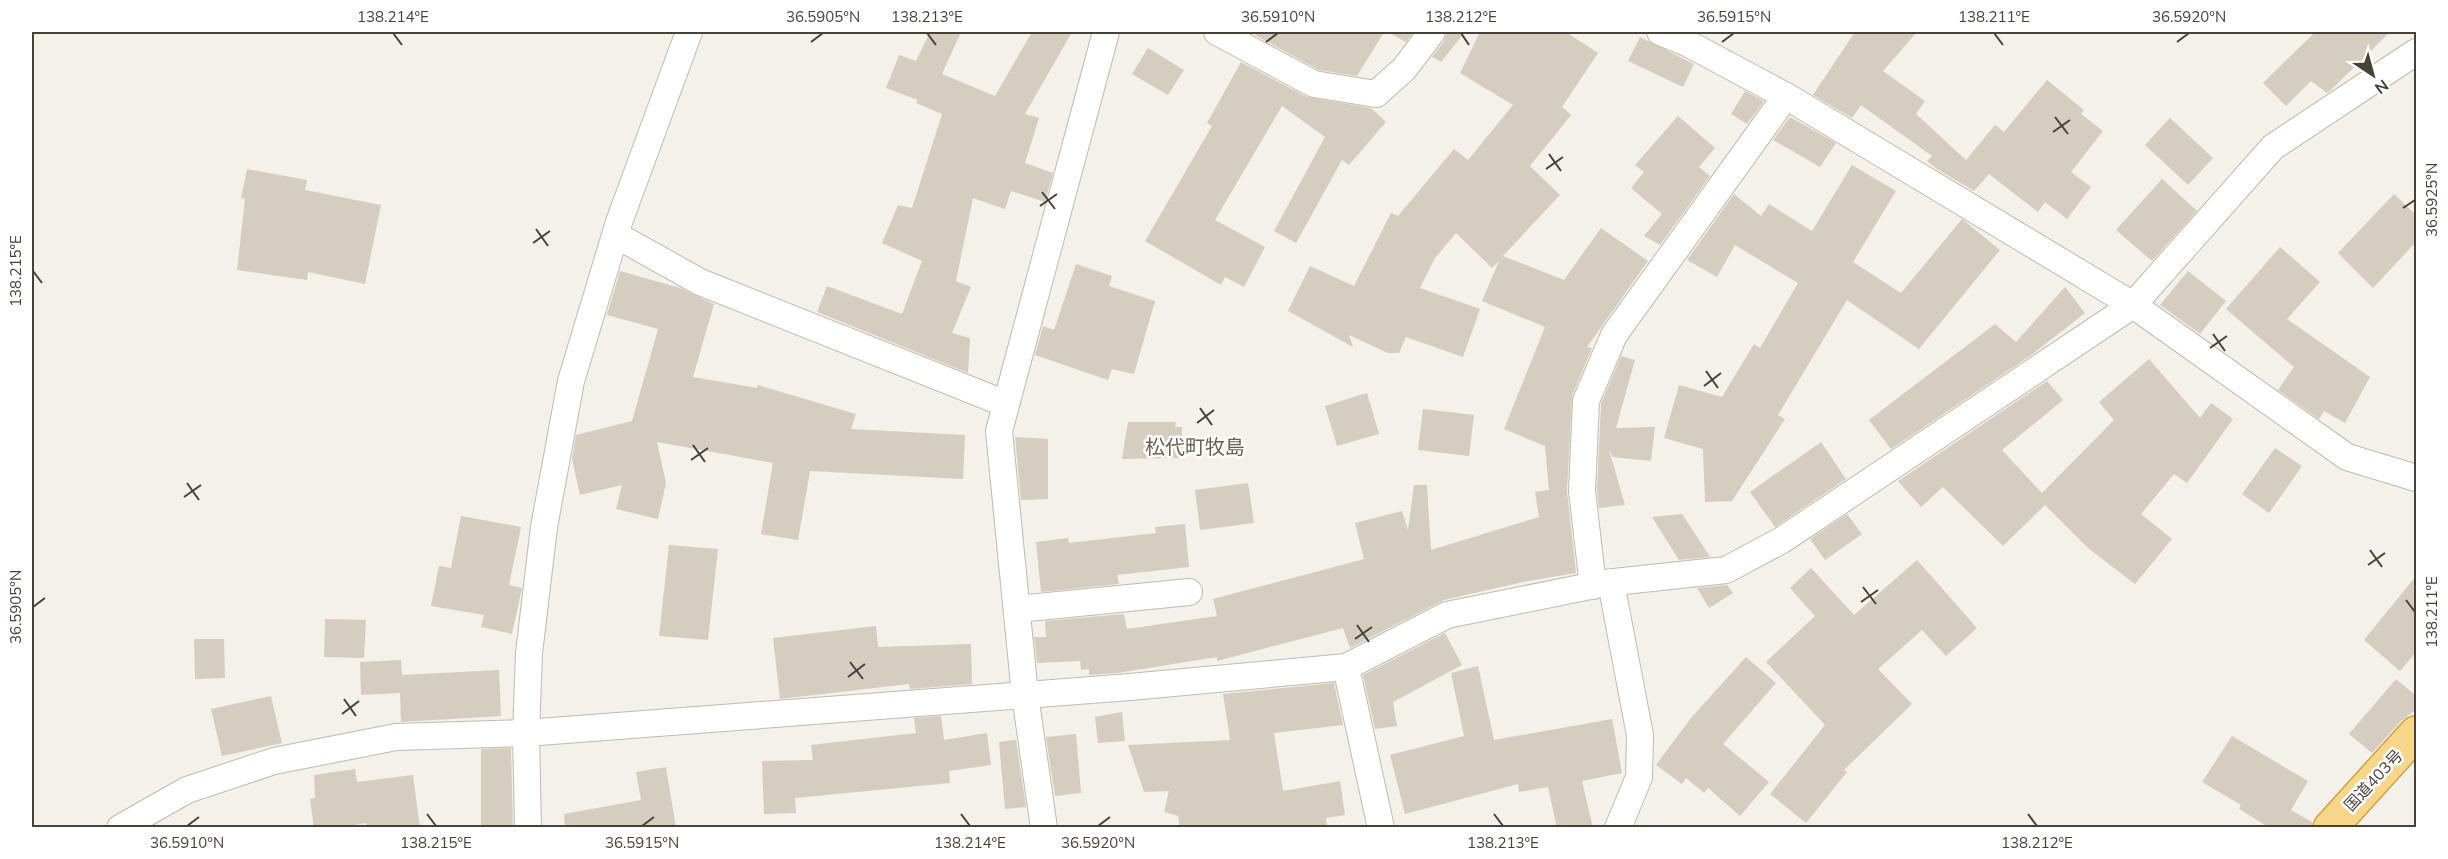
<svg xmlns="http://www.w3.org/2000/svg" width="2448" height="859" font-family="Mulish,'Noto Sans JP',sans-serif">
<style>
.building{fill:#d4cdc0}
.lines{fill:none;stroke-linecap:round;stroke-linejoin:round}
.minor-casing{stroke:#c1bbaf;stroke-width:28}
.trunk-casing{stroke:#d2a144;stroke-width:36}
.minor{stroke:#fff;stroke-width:26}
.trunk{stroke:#f5d68a;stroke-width:33}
.ticks{fill:none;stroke:#474138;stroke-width:2}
.labels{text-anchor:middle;stroke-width:5;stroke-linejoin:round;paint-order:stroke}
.street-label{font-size:16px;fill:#474138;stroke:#fff}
.quarter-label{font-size:20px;fill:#695f50;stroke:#fff}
.neatline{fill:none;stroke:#474138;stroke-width:2}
.ticks-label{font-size:15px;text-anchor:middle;fill:#474138}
</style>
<rect width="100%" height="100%" fill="#f3f1e9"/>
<g class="building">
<polygon points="930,32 961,32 942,74 995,96 1032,32 1072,32 1025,114 1039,118 1025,163 1053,173 1045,202 1011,191 1005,209 973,198 956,281 971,287 952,333 970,338 968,373 817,312 827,286 902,314 922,261 882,243 898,205 912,208 942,114 916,103 918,100 886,88 899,55 916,61"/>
<polygon points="1257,32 1384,32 1357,76 1319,70 1255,35"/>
<polygon points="1388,32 1414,32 1406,42"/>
<polygon points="1447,32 1465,32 1441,62 1432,57 1444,41"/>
<polygon points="1480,32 1566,32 1598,53 1562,107 1571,115 1530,166 1560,195 1503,256 1564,280 1601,228 1648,261 1587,347 1592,348 1572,396 1567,491 1576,573 1523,582 1444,600 1350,648 1343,628 1217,661 1217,657 1117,673 1089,675 1089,669 1081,670 1080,661 1037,663 1034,637 1046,637 1045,621 1124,614 1127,629 1217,616 1213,599 1364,559 1355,523 1402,511 1408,530 1414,485 1427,485 1431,550 1539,517 1535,492 1549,490 1545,446 1504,429 1545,327 1482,301 1499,261 1492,268 1456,233 1435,258 1420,288 1480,309 1463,357 1406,337 1399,353 1388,353 1349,335 1353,347 1288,311 1310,266 1354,286 1391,213 1398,216 1454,149 1468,160 1513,105 1460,73"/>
<polygon points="1855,32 1917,32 1883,71 1925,101 1916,114 1966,160 1995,125 2004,132 2047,80 2084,110 2081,114 2103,131 2071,172 2091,187 2067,219 2045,202 2038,212 1989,174 1974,191 1937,169 1927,161 1932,156 1861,105 1852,118 1813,95"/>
<polygon points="2315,32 2390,32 2331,90 2327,93 2311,81 2286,106 2263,83"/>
<polygon points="1640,37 1694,64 1683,87 1628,61"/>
<polygon points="1148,48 1184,70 1168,95 1132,74"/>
<polygon points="1241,62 1307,97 1371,108 1386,122 1349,165 1342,160 1296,243 1274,231 1325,137 1282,106 1215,220 1265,247 1244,287 1225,277 1221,285 1145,241 1212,126 1207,123"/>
<polygon points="1745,91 1764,101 1747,124 1731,114"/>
<polygon points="1678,116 1715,148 1699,167 1710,176 1660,245 1644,236 1662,214 1631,188 1644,172 1635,165"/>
<polygon points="1790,117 1836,143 1820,167 1773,140"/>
<polygon points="2170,118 2213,158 2188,185 2145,145"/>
<polygon points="1852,165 1896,191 1853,262 1901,293 1962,219 2000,250 1919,349 1847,300 1778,415 1785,419 1732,501 1705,502 1703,449 1664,438 1679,385 1722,397 1754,344 1760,348 1798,283 1735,245 1717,277 1687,260 1734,194 1761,216 1769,204 1812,231"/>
<polygon points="247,169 307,180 305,190 381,205 365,284 308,272 307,280 237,270 245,199 241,198"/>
<polygon points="2162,179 2197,211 2152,261 2116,230"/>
<polygon points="2394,194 2416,215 2416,242 2373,288 2338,253"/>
<polygon points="2280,247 2320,282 2287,319 2370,377 2345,423 2324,411 2319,419 2278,390 2294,367 2226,309"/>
<polygon points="1076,264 1112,276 1109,286 1155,301 1134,374 1112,369 1108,380 1035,355 1043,326 1054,330"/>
<polygon points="620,271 680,288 714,304 693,377 757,388 758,385 856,414 851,429 965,435 963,479 810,471 798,540 761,534 773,463 657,442 666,483 658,519 616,509 622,485 580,495 572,459 576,435 632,421 658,329 607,315"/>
<polygon points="2188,271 2226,301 2200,334 2160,305"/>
<polygon points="2065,287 2085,313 2030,356 1891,449 1869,420 1995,324 2016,342"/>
<polygon points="1621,356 1635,360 1616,428 1655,427 1651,461 1613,457 1609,450 1625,505 1599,508 1597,490 1601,404"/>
<polygon points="2149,359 2200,418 2211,403 2233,419 2187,483 2174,474 2141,514 2172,539 2135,584 2088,548 2045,505 2003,546 1943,487 1921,507 1898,481 2047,381 2063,400 2002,450 2042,493 2114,420 2099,402"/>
<polygon points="1367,393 1379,434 1337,446 1325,406"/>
<polygon points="1423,409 1474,415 1469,456 1418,450"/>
<polygon points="1128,422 1176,422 1175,427 1182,427 1182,458 1122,459"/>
<polygon points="1015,437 1048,439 1048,499 1021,500"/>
<polygon points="1821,442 1846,479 1775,527 1750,492"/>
<polygon points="2275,448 2302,466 2269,513 2242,494"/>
<polygon points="1248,483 1254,523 1200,530 1195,490"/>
<polygon points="1682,514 1703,546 1710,557 1679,560 1652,517"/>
<polygon points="1847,514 1862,534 1825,560 1810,539"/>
<polygon points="461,516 521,527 509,585 522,588 512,634 481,627 484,615 431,606 439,566 451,568"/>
<polygon points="1185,524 1189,567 1117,575 1119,584 1041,592 1036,542 1068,538 1069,543 1156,533 1155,527"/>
<polygon points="669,545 718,549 708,640 659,636"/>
<polygon points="1917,560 1977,628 1946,656 1922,630 1878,669 1912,704 1844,770 1847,772 1806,823 1770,794 1825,725 1766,662 1815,616 1790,588 1811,568 1854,615"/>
<polygon points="2416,576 2416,652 2400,671 2364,640"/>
<polygon points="1727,585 1733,593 1709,608 1697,588"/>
<polygon points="325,619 366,620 364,658 324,657"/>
<polygon points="876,626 878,647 971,644 972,684 910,689 909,684 780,699 773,638"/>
<polygon points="1445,633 1462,665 1393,702 1397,726 1375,729 1363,675"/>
<polygon points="194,639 224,639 225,678 195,679"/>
<polygon points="1746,657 1776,683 1723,744 1769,782 1740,816 1708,788 1704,793 1686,778 1682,784 1656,765 1691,718"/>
<polygon points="401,660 402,675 499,670 501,716 401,722 400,693 361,695 360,662"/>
<polygon points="1478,666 1494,740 1612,719 1622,773 1582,781 1593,828 1557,828 1548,787 1519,792 1518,784 1405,814 1390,755 1464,736 1451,673"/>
<polygon points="2396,679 2416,696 2416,710 2402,720 2372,753 2349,734"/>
<polygon points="1334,683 1343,725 1274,733 1283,791 1340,781 1345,815 1326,818 1327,828 1180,828 1178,816 1164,812 1169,791 1144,792 1128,745 1230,740 1223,694"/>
<polygon points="271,696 282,743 222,756 211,709"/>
<polygon points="1122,712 1125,741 1098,743 1095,717"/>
<polygon points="941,716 944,740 987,733 991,765 949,771 950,783 795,798 796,813 764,814 762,761 813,760 811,745 916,733 914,718"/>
<polygon points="1076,734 1081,793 1055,796 1046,737"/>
<polygon points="2232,736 2308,781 2291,810 2312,822 2312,828 2270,828 2239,809 2241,805 2202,782"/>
<polygon points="1016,740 1026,807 1005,809 999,742"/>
<polygon points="511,748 513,828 481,828 481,749"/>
<polygon points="666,767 676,828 565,828 564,814 641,800 636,772"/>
<polygon points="355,769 357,782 413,775 420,828 367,828 366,823 336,828 314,828 310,799 315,798 314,775"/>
</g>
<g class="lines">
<defs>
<g id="minor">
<polyline points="1217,32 1314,84 1376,94 1404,69 1432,32"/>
<polyline points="1660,32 1687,43 1786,96 2133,305 2347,457 2416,478"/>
<polyline points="616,235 700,282 1006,404"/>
<polyline points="1611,583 1640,735 1639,777 1618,828"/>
<polyline points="1593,586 1582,491 1586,401 1614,335 1786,96"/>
<polyline points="1018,609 1189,592"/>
<polyline points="1346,667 1381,828"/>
<polyline points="120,828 187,790 274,761 396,737 526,733 1130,687 1346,667 1447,615 1605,583 1726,570 1782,540 2133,305 2273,147 2416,52"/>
<polyline points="528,828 526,733 529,653 544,527 571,381 619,222 689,32"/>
<polyline points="1044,828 1025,695 999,431 1106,32"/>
</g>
<polyline id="trunk" points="2330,828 2416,733"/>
</defs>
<use href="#minor" class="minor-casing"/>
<use href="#trunk" class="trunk-casing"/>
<use href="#minor" class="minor"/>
<use href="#trunk" class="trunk"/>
</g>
<path class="ticks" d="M 393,33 L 402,45M 927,33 L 936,45M 1461,33 L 1469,45M 1994,33 L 2003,45M 811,42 L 823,33M 1266,42 L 1278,33M 1722,42 L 1734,33M 2177,42 L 2189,33M 2055,117 L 2068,134M 2053,132 L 2070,120M 1549,154 L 1561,171M 1546,169 L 1563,157M 1042,192 L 1055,209M 1040,206 L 1057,194M 2403,208 L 2415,200M 536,229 L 548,246M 533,243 L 550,231M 33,271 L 42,283M 2213,334 L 2225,351M 2210,348 L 2227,336M 1706,371 L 1718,388M 1704,386 L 1721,373M 1200,408 L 1212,425M 1197,423 L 1214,410M 693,445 L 705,462M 691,460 L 708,448M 187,483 L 199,500M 184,497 L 201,485M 2370,550 L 2382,567M 2368,565 L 2385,553M 1863,587 L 1876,604M 2406,600 L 2415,612M 1861,602 L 1878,590M 33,607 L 45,598M 1357,625 L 1369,642M 1355,639 L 1372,627M 850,662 L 863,679M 848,677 L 865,664M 344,699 L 356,716M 342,714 L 359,701M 427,814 L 436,826M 961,814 L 970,826M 1494,814 L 1503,826M 2028,814 L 2037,826M 187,826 L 199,817M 642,826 L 654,817M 1098,826 L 1110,817"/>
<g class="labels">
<g class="street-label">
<text transform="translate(2373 780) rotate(-47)" y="6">国道403号</text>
</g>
<g class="quarter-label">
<text x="1195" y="454">松代町牧島</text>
</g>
</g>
<rect width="2448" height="859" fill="none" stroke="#ffffff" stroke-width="66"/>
<g transform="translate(2373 75) rotate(144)" stroke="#ffffff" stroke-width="4.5" paint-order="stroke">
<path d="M0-4.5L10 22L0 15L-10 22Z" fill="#474138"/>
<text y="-9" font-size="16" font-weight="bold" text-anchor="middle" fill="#474138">N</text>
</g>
<rect x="33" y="33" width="2382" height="793" class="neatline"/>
<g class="ticks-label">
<text x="393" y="22">138.214°E</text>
<text x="823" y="22">36.5905°N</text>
<text x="927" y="22">138.213°E</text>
<text x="1278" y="22">36.5910°N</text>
<text x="1461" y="22">138.212°E</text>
<text x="1734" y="22">36.5915°N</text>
<text x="1994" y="22">138.211°E</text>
<text x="2189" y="22">36.5920°N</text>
<text transform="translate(2432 200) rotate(-90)" y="5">36.5925°N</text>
<text transform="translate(16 271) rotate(-90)" y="5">138.215°E</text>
<text transform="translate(16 607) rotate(-90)" y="5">36.5905°N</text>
<text transform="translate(2432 612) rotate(-90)" y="5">138.211°E</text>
<text x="187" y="848">36.5910°N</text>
<text x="436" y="848">138.215°E</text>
<text x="642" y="848">36.5915°N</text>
<text x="970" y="848">138.214°E</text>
<text x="1098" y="848">36.5920°N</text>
<text x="1503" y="848">138.213°E</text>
<text x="2037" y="848">138.212°E</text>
</g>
</svg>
